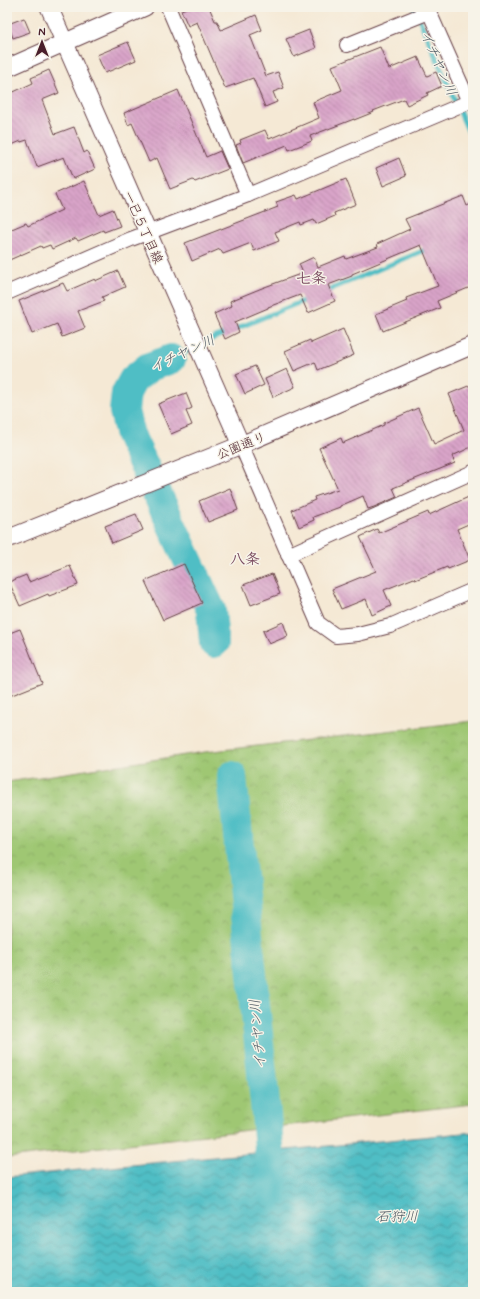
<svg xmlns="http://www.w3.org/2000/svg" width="480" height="1299" font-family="Mynerve,'Klee One',sans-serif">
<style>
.park{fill:url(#park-crowns);stroke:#74734f}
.water{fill:url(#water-waves);stroke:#4c6e78}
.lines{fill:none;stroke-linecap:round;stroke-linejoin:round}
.stream{stroke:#4fbec5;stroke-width:5}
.river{stroke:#4fbec5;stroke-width:30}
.building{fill:url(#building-back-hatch)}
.minor-casing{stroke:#643d44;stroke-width:16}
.tertiary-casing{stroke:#643d44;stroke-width:19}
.minor{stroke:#fff;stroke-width:14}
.tertiary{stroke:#fff;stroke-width:17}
.labels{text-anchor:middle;stroke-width:3;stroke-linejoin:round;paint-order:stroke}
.street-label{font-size:13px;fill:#4a1f2b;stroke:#f7f3e8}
.water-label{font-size:14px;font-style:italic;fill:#4c5761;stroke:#f7f3e8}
.quarter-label{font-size:15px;font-weight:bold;fill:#7c4e62;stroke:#f7f3e8}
</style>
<defs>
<pattern id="park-crowns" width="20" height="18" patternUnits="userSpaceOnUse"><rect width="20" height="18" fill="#9fc773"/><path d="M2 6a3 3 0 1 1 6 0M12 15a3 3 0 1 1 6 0" fill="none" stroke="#8aaa64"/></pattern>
<pattern id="water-waves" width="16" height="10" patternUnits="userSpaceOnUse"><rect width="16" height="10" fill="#4fbec5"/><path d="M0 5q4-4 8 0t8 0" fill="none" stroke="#449aa0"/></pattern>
<pattern id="building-back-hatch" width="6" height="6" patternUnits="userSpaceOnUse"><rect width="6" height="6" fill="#d9a4c9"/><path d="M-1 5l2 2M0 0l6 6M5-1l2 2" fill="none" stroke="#b285a3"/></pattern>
</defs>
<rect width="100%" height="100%" fill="#f7f3e8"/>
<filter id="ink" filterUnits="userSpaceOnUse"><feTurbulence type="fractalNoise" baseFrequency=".025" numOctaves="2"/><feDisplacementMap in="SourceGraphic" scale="8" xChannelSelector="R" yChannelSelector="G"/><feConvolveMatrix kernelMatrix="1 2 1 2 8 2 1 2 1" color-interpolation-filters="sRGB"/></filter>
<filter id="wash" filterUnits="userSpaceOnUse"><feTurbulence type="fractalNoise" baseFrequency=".012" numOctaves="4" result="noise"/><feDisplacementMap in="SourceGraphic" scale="16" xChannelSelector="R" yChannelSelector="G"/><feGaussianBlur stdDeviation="0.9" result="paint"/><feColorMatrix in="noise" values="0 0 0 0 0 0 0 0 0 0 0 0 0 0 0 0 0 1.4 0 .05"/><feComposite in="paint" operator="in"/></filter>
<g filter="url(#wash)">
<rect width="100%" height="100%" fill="#f5e9d5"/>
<polygon class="park" points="473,721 473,1104 7,1158 7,782 205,752"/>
<polygon class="water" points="473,1132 473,1292 7,1292 7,1177"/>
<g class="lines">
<g class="stream">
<polyline points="414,7 473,142"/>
<polyline points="324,292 430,248"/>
<polyline points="171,359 216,337 308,299"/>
</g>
<g class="river">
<polyline points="171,359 149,367 133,380 126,393 124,411 130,435 211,610 214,643"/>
<polyline points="232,776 265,1103 273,1192"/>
</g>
</g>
<g id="blocks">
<g class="building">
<polygon points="189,7 209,7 215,21 217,21 221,30 256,15 262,30 250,35 266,76 278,72 284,88 273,92 277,102 265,107 253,78 225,88 197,22 188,26 181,10"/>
<polygon points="24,18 30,32 13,38 8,24"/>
<polygon points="309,30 316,48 294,57 286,39"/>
<polygon points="128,42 136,60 105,73 97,55"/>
<polygon points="380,47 389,69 418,57 427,76 436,72 442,86 427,93 428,95 407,105 404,99 373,111 374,112 354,120 354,119 310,136 312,141 289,150 287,145 243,163 236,145 241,143 240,140 265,130 269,139 319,118 313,102 342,90 332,66"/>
<polygon points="49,70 59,93 42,100 55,134 74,127 84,153 87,151 95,169 73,179 64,157 37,167 27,140 21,142 21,141 7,147 7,95 33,83 31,78"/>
<polygon points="178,90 206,157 220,151 228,169 195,182 193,180 170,189 157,158 149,162 132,123 128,125 124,113"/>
<polygon points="399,158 406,176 383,186 376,168"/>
<polygon points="346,179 356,204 334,213 335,216 316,224 314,220 301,225 300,222 275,232 279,241 254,251 251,243 223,254 220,249 192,261 185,243 278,207 276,202 296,195 298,199"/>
<polygon points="84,181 99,215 113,209 120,226 104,232 103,230 78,241 76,238 52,249 50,245 42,248 41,246 7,261 7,231 26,223 28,226 62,210 55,194"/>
<polygon points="463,196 467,206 473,203 473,286 437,301 440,308 383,331 376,314 407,301 406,298 438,286 421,245 352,274 352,276 328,285 335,301 308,313 300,295 268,307 268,308 235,322 239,332 225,339 214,314 232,306 230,301 262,288 303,273 299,264 314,257 318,267 345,256 346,259 378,247 377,244 410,229 405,219"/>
<polygon points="118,271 125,287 102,297 104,301 78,311 85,328 62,337 57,324 32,334 19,301 63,283 67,291 95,279 95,281"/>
<polygon points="343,329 354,355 318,370 315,362 294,371 285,351 310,340 311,343"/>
<polygon points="255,366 264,385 245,394 236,374"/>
<polygon points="287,369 295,387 273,397 265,379"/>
<polygon points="473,384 473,451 471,447 463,451 452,456 455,463 393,488 397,497 374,507 368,509 363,496 340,506 340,507 313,517 314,520 299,527 292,510 315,500 314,497 338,489 319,448 341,438 343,443 384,425 384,423 418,408 434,444 464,430 449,394"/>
<polygon points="186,393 192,408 186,411 192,425 171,434 158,404"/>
<polygon points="230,488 238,510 208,522 199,501"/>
<polygon points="473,495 473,522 457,529 470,560 448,569 447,567 415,580 414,578 384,590 391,606 372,615 366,599 341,609 332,589 376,571 360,537 377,529 379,533 428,512 429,515"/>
<polygon points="136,514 143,530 112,543 105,526"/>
<polygon points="184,564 202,603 163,620 145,581"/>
<polygon points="70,566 78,585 49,596 48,594 20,606 9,582 26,575 29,582"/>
<polygon points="272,574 280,594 251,605 243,585"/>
<polygon points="283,622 288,636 269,644 263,631"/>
<polygon points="20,629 42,683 7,697 7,634"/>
</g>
</g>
</g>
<g filter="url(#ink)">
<use href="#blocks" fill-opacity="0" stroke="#643d44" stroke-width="1"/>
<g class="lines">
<defs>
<g id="minor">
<polyline points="168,7 248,195"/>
<polyline points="427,7 469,102"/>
<polyline points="347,45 429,12"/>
<polyline points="7,293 131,239 248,195 473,100"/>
<polyline points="241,445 318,623 336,636 358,634 390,626 473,590"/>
<polyline points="288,555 473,472"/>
</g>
<g id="tertiary">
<polyline points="49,7 241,445"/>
<polyline points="7,68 145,7"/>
<polyline points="7,539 241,445 473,345"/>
</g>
</defs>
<use href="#minor" class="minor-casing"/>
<use href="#tertiary" class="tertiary-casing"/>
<use href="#minor" class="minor"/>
<use href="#tertiary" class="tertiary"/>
</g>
</g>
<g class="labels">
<g class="street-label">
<text transform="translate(144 227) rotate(66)" y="5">一已５丁目線</text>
<text transform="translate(241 445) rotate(-22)" y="5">公園通り</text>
</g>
<g class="water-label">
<text transform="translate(439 63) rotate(66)" y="5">イチヤン川</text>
<text transform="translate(182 353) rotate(-25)" y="5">イチヤン川</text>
<text transform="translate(257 1034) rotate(-95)" y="5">イチヤン川</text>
<text x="397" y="1221">石狩川</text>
</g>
<g class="quarter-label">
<text x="311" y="283">七条</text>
<text x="245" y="564">八条</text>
</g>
</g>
<rect width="480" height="1299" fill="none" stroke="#f7f3e8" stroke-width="24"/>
<g transform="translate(42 42)" stroke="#f7f3e8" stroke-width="3" paint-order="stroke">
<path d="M0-3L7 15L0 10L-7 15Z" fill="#4a1f2b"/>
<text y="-6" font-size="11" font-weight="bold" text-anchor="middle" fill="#4a1f2b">N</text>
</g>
</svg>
